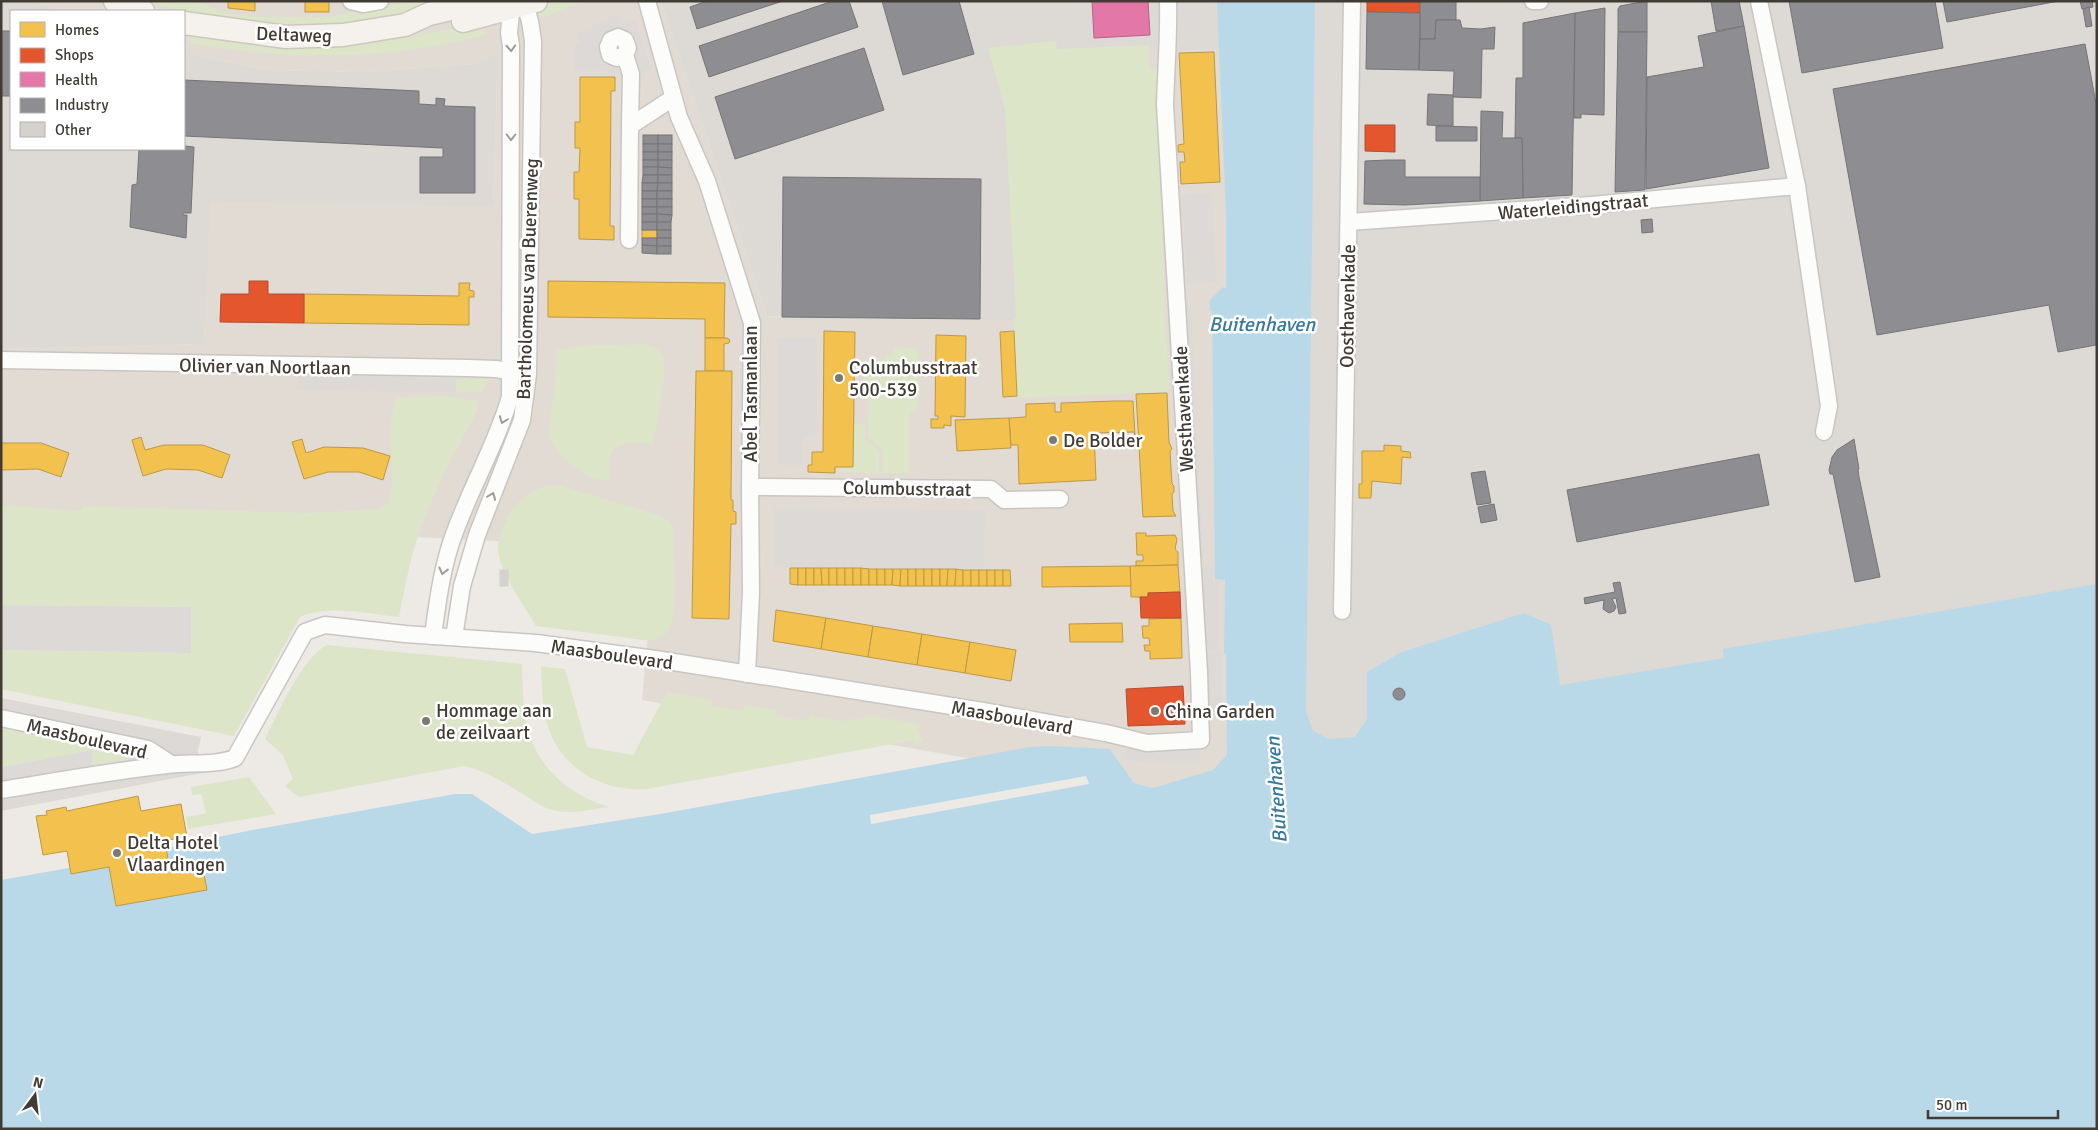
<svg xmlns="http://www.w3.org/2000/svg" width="2098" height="1130" font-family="Signika,sans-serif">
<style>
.residential{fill:#e1dbd3}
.industrial{fill:#ddd9d4}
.green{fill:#dce5c7}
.parking{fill:#dcd9d6}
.water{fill:#b9d9e8}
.pier{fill:#edeae6}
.homes{fill:#f2c14e;stroke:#bd9946}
.shops{fill:#e4572e;stroke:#b34f30}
.health{fill:#e377a8;stroke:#b26585}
.industry{fill:#8d8d92;stroke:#767476}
.building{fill:#d5d1cd;stroke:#d5d1cc}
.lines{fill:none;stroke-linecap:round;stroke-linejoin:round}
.minor-casing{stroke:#c9c6c2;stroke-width:19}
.secondary-casing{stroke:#cdc7bf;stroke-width:25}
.minor{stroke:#fcfcfb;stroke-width:16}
.secondary{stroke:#f5f2ed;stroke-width:22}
.oneway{stroke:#9e9c98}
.poi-dot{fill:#7d7872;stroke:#fff;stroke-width:2}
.labels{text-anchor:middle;stroke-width:5;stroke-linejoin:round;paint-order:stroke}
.street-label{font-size:19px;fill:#413b34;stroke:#fff}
.poi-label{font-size:19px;fill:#413b34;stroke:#fff;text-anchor:start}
.water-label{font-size:20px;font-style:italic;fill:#357a9c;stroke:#fff}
</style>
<rect width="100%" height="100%" fill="#edeae6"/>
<polygon class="residential" points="36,1 661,1 767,316 782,317 980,319 1004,52 1279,49 1284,773 1189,798 642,700 656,549 1,516 1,349 204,344 209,203 493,205 498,55 475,64 366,72 266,70 184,53 184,11 59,11"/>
<g class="industrial">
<polygon points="1,1 36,1 59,11 11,11 11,149 184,149 184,53 266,70 366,72 475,64 498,54 493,206 210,203 204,344 1,349"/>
<polygon points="661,1 2097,1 2097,619 1284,773 1278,49 1005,52 1018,320 767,316"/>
</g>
<g class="green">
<polygon points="142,1 196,1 227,13 263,17 328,17 409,1 466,1 312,29 281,28 184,12"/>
<polygon points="551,1 585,1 540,18 539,16 544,8"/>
<path d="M 467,26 L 479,28 L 489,32 C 477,39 458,41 445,44 C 361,61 274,58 190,43 L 191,33 L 313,47 L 353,46 Z"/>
<polygon points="1056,41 1057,49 1149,45 1149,68 1157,69 1157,105 1169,392 1019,398 1017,396 1014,319 1016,318 1005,110 988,48"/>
<path d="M 646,344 C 652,346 659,349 662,355 C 670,369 656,426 653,444 C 639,442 616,439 610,457 C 608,464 610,474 610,481 C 585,480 560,460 549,437 L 557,350 L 580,346 Z"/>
<polygon points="896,347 916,348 919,354 919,406 910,414 910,473 882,473 882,450 868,437 867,362 887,359 887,355 891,354"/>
<polygon points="456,378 489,379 482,392 456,392"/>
<path d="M 446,396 L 479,401 L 477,411 C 457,449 435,487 421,528 C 410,557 405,587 399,617 C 368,614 330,604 300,617 L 234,736 L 1,689 L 1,650 L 190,653 L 191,607 L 1,605 L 1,505 L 81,511 L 84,506 L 307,513 L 379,509 L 389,503 L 392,482 L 390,427 L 395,397 Z"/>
<polygon points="854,424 865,424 865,439 879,451 879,473 839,472 839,467 853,466"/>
<path d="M 545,486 L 562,486 L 658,515 L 669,521 L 673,529 C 673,552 678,607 670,627 C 667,635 660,638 652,641 L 536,626 C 524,605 500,574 498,550 C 498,540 502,530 506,521 C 513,503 528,493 545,486 Z"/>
<path d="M 327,645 L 522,664 C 523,684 522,706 527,725 C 536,767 570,796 610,807 C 592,809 571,815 553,810 C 543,808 534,801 526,796 C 506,784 487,771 464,766 L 299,797 L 285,786 L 293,779 L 283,755 L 265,739 C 277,715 303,656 327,645 Z"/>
<path d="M 541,666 L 565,669 L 587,747 L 633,755 L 667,692 L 712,700 L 711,706 L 743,711 L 745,705 L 776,710 L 776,716 L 808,721 L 810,716 L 842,721 L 872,716 L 920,724 L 918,730 L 924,742 L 915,744 L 914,740 L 647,789 C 600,792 558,767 546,720 C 542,703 542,684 541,666 Z"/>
<polygon points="1,728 131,754 131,757 127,760 92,765 92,750 1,767"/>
<polygon points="249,777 276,814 188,829 186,817 206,813 201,794 192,795 191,787"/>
</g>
<g class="parking">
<polygon points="1177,1 1210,1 1212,45 1180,46"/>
<polygon points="617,13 623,24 634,20 651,68 639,73 621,61 616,61 615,71 575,71 574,45 581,44 577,33"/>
<polygon points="1212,193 1216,282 1186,284 1184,223 1181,223 1179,195"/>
<polygon points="1185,305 1191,305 1203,558 1197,559"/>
<polygon points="777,338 817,338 817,437 803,437 803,465 777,465"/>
<polygon points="297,375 456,378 456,392 297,390"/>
<polygon points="774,508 985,510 984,568 774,567"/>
<polygon points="1197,567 1213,567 1213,581 1219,582 1218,650 1201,650"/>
<polygon points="1,605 191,607 191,653 1,650"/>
<polygon points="1221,653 1221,717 1207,718 1206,654"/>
<polygon points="1,698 201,737 198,751 202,773 1,811 1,767 92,750 92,765 127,760 131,757 131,753 1,728"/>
<polygon points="1127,746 1147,750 1200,750 1200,764 1145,763 1124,759"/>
</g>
<polygon class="water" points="1217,1 1315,1 1306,712 1313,731 1329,739 1355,737 1367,719 1367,672 1402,652 1524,613 1551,625 1560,685 1724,658 1723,649 2097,584 2097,1129 1,1129 1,880 63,869 252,830 455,794 472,794 532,834 660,814 1031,747 1051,746 1110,749 1134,783 1153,788 1213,770 1227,755 1226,654 1224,654 1225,580 1215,579 1212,311 1210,311 1210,300 1223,287 1226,289 1226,214"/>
<polygon class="pier" points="1086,776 1089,784 871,824 870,815"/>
<g class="homes">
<polygon points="228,1 255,1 255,11 228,8"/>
<rect x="305" y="1" width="24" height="11"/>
<polygon points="1214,52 1220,182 1181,184 1180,162 1185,162 1184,152 1178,152 1178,145 1184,144 1179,53"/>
<polygon points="580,77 615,77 615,91 611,91 610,226 614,226 614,240 579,239 579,199 574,199 574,172 579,172 580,148 575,148 575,122 580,122"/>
<rect x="642" y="230" width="15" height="8"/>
<polygon points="548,281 725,283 724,338 705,338 705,319 548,317"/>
<polygon points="459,283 470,283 469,290 474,291 474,297 469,297 469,325 304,323 304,294 459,296"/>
<polygon points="824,331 855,332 853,467 835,467 835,473 808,472 808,465 812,465 812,452 823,452"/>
<polygon points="1014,331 1017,396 1003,397 1000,332"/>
<polygon points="936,335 966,336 965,417 951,416 951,426 944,425 944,428 931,428 931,419 938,419 938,416 935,416"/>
<polygon points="705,338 727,338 730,340 729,343 724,344 724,371 705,371"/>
<polygon points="696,371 732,371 731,500 733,500 733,511 736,512 736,524 731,524 729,619 692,618"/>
<polygon points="1167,393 1169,442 1172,449 1170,451 1172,484 1174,486 1174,492 1172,494 1173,511 1176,516 1143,517 1136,394"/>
<polygon points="1114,401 1133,401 1135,435 1134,432 1094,433 1096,480 1019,484 1018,445 1011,445 1009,418 1026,417 1026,404 1055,403 1055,412 1061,412 1061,403"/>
<polygon points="1009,418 1011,448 957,451 955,420"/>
<polygon points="141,437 145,450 164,445 203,445 230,455 222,478 198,470 166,469 143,476 132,440"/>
<polygon points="302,439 306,453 324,447 363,448 390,456 383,480 359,472 328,472 304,479 292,442"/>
<polygon points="1,443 41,443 69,453 61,477 38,469 1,470"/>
<polygon points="1384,445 1401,446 1401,451 1410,452 1411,458 1402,457 1401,484 1372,481 1371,498 1359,498 1359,484 1362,484 1362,451 1384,451"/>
<polygon points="1136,533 1146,533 1146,536 1175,535 1177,539 1175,549 1178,552 1178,565 1136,566 1136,561 1143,561 1143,555 1137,555"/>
<polygon points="1178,565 1180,592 1148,593 1148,597 1131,597 1130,566"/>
<polygon points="1130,566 1131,586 1042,587 1042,567"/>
<polygon points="790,568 798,568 798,585 790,584"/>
<rect x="798" y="568" width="8" height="17"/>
<rect x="806" y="568" width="8" height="17"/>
<polygon points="814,568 821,568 822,585 814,585"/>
<polygon points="821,568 829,568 829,585 822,585"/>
<rect x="829" y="568" width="8" height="17"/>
<rect x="837" y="568" width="8" height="17"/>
<rect x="845" y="568" width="8" height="17"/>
<rect x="853" y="568" width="8" height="17"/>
<polygon points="861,568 869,569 869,585 861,585"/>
<rect x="869" y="569" width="8" height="16"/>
<rect x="877" y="569" width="8" height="16"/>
<polygon points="885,569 893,569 892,585 885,585"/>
<polygon points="893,569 901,569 900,586 892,585"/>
<polygon points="901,569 908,569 908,586 900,586"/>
<rect x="908" y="569" width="8" height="17"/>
<rect x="916" y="569" width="8" height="17"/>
<rect x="924" y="569" width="8" height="17"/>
<rect x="932" y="569" width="8" height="17"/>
<polygon points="940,569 948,569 947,586 940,586"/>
<polygon points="948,569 956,569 955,586 947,586"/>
<polygon points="956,569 963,570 963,586 955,586"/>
<rect x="963" y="570" width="8" height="16"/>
<rect x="971" y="570" width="8" height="16"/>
<rect x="979" y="570" width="8" height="16"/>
<rect x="987" y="570" width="8" height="16"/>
<rect x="995" y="570" width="8" height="16"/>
<polygon points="1003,570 1010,570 1011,586 1003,586"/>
<polygon points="776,610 826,618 821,649 773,641"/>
<polygon points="826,618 873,626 868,657 821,649"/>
<polygon points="1181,618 1182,658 1150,659 1150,651 1145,651 1144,645 1150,645 1149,638 1143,638 1142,626 1149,626 1149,619"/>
<polygon points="1122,623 1123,642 1070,642 1069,624"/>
<polygon points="873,626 922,634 917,665 868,657"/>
<polygon points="922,634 970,642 965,673 917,665"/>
<polygon points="970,642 1016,650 1011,681 965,673"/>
<polygon points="138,796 141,811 181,804 187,837 168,840 168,838 164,838 170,869 202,864 207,890 116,906 109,867 71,874 67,851 43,855 36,816 47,815 46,811 66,807 67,811"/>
</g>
<g class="shops">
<polygon points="1367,1 1420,1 1420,13 1367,12"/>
<polygon points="1365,125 1395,125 1395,152 1365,151"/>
<polygon points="249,281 268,281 268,294 304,294 304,323 220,322 221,294 249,294"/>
<polygon points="1180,592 1181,618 1141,618 1140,597 1148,597 1148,593"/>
<polygon points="1183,686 1185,724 1128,726 1126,689"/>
</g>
<polygon class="health" points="1092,1 1148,1 1150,35 1094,38"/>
<g class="industry">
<polygon points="707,1 783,1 697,29 690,7"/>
<polygon points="833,1 849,1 858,27 709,77 699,46"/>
<polygon points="882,1 959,1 974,54 903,75"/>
<polygon points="1420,1 1456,1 1456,20 1436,20 1435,39 1420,39"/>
<polygon points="1647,1 1647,32 1618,32 1618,9 1620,6"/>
<polygon points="1711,1 1739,1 1744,26 1716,31"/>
<polygon points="1789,1 1935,1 1943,48 1802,73"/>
<polygon points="1943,1 2059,1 1947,22"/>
<polygon points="2080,1 2092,1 2093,7 2082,9"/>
<polygon points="2089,7 2092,26 2086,27 2083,9"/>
<polygon points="1605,8 1604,115 1581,114 1581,118 1574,118 1575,13"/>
<polygon points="1367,12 1420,13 1419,70 1366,69"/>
<polygon points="1575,13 1572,195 1523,198 1522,138 1515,138 1516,78 1523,78 1523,23"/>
<polygon points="1436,20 1460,20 1462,28 1481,29 1495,27 1494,49 1482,49 1481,98 1453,97 1454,71 1419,70 1420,39 1435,39"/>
<polygon points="1744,26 1769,168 1646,189 1647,77 1704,67 1698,36"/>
<rect x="1" y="31" width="10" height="65"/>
<polygon points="1618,32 1647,32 1645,190 1615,192"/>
<polygon points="2085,44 2097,109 2096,345 2058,352 2049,305 1877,335 1833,89"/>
<polygon points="864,48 884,110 735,159 715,97"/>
<polygon points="184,80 419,91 419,104 436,105 436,98 445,99 444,106 475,107 475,193 420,193 420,157 443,157 443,148 184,136"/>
<polygon points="1428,94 1453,95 1453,126 1427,125"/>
<polygon points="1481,111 1503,112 1502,138 1522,138 1523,198 1480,201"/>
<polygon points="1436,126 1477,127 1477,141 1436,141"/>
<rect x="643" y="135" width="15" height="9"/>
<rect x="658" y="135" width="14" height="9"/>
<rect x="643" y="144" width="15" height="8"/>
<rect x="658" y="144" width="14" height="8"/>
<polygon points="184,146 194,147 191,213 183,213 183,215 187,215 186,238 130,227 132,185 137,184 139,149 184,149"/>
<rect x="643" y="152" width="15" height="8"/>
<rect x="658" y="152" width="14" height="8"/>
<rect x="643" y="160" width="15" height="7"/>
<polygon points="658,160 672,160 672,168 658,167"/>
<polygon points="1387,160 1405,160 1405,177 1480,177 1480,201 1405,205 1364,204 1365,161"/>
<rect x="643" y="167" width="15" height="8"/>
<polygon points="658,167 672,168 672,175 658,175"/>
<polygon points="643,175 658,175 658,183 642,183"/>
<rect x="658" y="175" width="14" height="8"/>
<polygon points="783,177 981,179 980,319 782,317"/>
<polygon points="642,183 658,183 657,191 642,191"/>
<polygon points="658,183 672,183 672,191 657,191"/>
<rect x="642" y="191" width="15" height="8"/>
<rect x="657" y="191" width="15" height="8"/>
<rect x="642" y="199" width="15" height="8"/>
<rect x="657" y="199" width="15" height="8"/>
<rect x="642" y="207" width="15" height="7"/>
<polygon points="657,207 672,207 672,215 657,214"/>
<rect x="642" y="214" width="15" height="8"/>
<polygon points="657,214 672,215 671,222 657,222"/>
<polygon points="1652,219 1653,232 1642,233 1641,220"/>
<rect x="642" y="222" width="15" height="8"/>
<rect x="657" y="222" width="14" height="8"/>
<rect x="657" y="230" width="14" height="8"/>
<polygon points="642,238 657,238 657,246 642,245"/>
<rect x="657" y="238" width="14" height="8"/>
<polygon points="642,245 657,246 657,254 642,253"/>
<rect x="657" y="246" width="14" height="8"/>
<polygon points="1854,439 1859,469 1858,469 1859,477 1880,577 1855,582 1833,474 1830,474 1829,470 1832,457 1837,450"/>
<polygon points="1759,454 1769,505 1577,542 1567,490"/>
<polygon points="1485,471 1491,503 1477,505 1471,473"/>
<polygon points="1494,504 1497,520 1481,523 1478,507"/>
<polygon points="1620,582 1626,613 1619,614 1616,598 1612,599 1616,607 1614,611 1609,613 1603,609 1604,600 1585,604 1584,598 1615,592 1613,583"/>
<circle cx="1399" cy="694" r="6"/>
</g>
<rect class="building" x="500" y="570" width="8" height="16"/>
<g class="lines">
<defs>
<g id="minor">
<polyline points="351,1 363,4 380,1"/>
<polyline points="647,1 679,117 707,181 752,323 750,487 751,593 747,674"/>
<polyline points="1533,1 1540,1"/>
<polyline points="1759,1 1797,186 1829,406 1824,432"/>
<polyline points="625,55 617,58 610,55 608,47 611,40 618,37 625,40 628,48 625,55 631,74 630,126"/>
<polyline points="1349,222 1591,205 1797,186"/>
<polyline points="629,240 630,126 673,98"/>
<polyline points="1,360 468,368 496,369 521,373"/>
<polyline points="750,487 991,489 1004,500 1060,499"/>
<polyline points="1342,611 1352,1"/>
<path d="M 433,636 C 437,606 441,575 450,546 C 466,495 495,449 510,397 L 511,46 L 509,33 L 512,1"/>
<path d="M 454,637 L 462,586 L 477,535 L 522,420 L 528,374 L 533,41 C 531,29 530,11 521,1"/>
<polyline points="1,718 148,749 171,764"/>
<path d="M 1,790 C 57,781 112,771 167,765 C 190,762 214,766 235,758 L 305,632 L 325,625 L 405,634 L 536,643 L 655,659 L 983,711 L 1106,733 L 1147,743 L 1201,740 L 1199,672 L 1165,105 C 1166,70 1169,36 1168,1"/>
</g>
<g id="secondary">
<polyline points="115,1 143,11"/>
<polyline points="463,21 536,1"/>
<polyline points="184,23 286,37 343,35 405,25 429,14 484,1"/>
</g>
</defs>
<use href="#minor" class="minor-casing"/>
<use href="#secondary" class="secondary-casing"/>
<use href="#minor" class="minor"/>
<use href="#secondary" class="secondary"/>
</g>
<defs><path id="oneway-chevron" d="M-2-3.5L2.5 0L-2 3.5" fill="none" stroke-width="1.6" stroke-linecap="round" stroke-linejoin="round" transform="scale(1.25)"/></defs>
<g class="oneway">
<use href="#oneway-chevron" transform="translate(511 48) rotate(87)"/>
<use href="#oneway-chevron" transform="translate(511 137) rotate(90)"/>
<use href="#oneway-chevron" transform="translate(503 420) rotate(111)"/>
<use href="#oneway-chevron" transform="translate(492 496) rotate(-69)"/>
<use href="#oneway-chevron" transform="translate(443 571) rotate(104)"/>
</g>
<g class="poi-dot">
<circle cx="839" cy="378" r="5"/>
<circle cx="1053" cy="440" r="5"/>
<circle cx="1155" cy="711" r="5"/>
<circle cx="426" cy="721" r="5"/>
<circle cx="117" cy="853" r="5"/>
</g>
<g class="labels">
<g class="street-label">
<text transform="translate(294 34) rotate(2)" y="7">Deltaweg</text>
<text transform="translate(1573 206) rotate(-5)" y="7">Waterleidingstraat</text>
<text transform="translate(527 279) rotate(-88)" y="7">Bartholomeus van Buerenweg</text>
<text transform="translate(1347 306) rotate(-89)" y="7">Oosthavenkade</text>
<text transform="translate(265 366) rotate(1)" y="7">Olivier van Noortlaan</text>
<text transform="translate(750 394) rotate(-90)" y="7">Abel Tasmanlaan</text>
<text transform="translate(1183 409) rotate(-93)" y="7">Westhavenkade</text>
<text transform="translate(907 488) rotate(1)" y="7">Columbusstraat</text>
<text transform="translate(612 654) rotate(8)" y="7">Maasboulevard</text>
<text transform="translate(1012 717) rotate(10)" y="7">Maasboulevard</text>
<text transform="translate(87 738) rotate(13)" y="7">Maasboulevard</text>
</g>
<g class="poi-label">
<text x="849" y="374">Columbusstraat<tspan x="849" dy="22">500-539</tspan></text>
<text x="1063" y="447">De Bolder</text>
<text x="436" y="717">Hommage aan<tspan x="436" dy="22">de zeilvaart</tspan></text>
<text x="1165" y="718">China Garden</text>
<text x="127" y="849">Delta Hotel<tspan x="127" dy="22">Vlaardingen</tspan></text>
</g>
<g class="water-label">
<text x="1262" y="331">Buitenhaven</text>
<text transform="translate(1276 790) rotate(-94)" y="7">Buitenhaven</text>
</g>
</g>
<rect width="2098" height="1130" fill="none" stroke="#413b34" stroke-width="5"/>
<rect x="10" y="10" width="175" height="140" fill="#ffffff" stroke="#b3b1ae"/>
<rect x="20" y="22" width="25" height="15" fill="#f2c14e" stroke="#b3b1ae"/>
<text x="55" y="35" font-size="15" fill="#413b34">Homes</text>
<rect x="20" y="48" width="25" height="15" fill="#e4572e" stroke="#b3b1ae"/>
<text x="55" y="60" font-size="15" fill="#413b34">Shops</text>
<rect x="20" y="72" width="25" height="15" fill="#e377a8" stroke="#b3b1ae"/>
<text x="55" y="85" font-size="15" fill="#413b34">Health</text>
<rect x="20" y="98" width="25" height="15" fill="#8d8d92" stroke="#b3b1ae"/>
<text x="55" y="110" font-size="15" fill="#413b34">Industry</text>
<rect x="20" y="122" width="25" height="15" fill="#d5d1cd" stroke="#b3b1ae"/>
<text x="55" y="135" font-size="15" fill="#413b34">Other</text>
<g transform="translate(35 1095) rotate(15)" stroke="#ffffff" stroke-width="4" paint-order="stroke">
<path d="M0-4L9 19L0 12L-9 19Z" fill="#413b34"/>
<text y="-8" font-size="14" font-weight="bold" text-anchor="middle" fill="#413b34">N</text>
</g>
<path d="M1928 1110v8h130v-8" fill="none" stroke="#413b34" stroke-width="2.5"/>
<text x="1936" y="1110" font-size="15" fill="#413b34" stroke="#ffffff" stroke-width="4" paint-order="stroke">50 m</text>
</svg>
